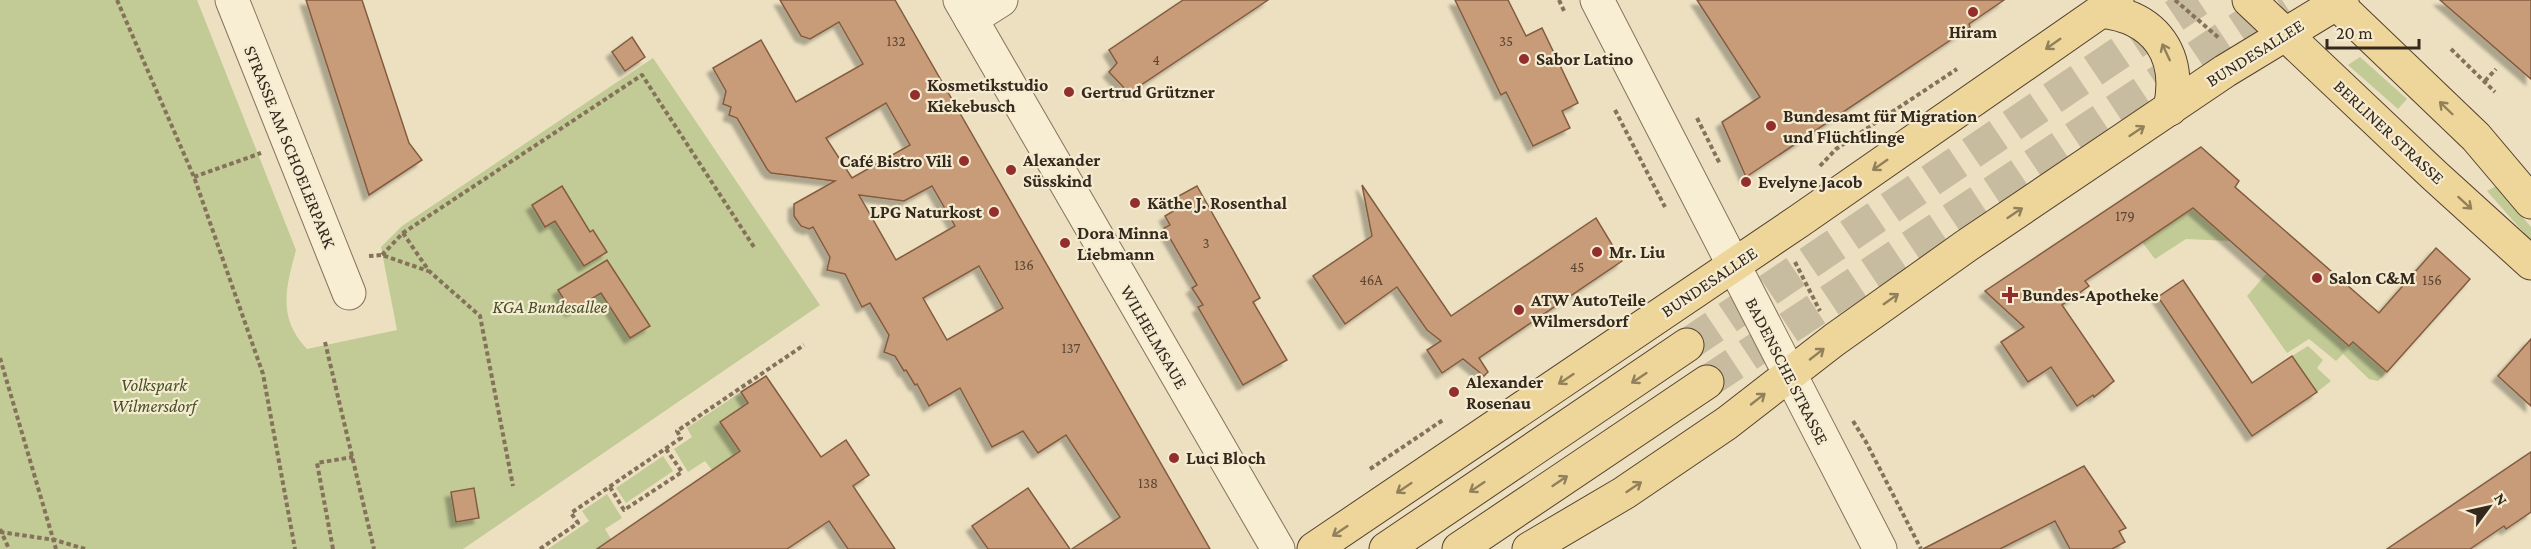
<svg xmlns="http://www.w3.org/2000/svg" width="2531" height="549" font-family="'Crimson Pro',serif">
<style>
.green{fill:#c2ca96}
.building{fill:#c99c79;stroke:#835c40;stroke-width:1.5;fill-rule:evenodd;filter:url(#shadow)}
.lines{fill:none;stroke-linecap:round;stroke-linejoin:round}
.major-tunnel{stroke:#c7bba0;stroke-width:33;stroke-dasharray:33 16;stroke-linecap:butt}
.minor-casing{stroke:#85725a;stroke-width:35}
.major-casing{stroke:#53402e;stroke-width:35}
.path{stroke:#85725a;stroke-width:4;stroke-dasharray:4.5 3;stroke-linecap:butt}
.minor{stroke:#f7eed4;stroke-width:33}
.major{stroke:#eed69a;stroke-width:33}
.oneway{stroke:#92805c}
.poi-dot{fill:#922e2c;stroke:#f4ebd1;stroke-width:2}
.labels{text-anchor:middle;stroke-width:4.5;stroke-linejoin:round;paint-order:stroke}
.number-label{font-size:15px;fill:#5a4634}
.poi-label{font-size:18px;font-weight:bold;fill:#35291d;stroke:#f4ebd1;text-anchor:start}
.street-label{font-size:18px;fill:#35291d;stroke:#f4ebd1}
.park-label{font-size:18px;font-style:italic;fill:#455125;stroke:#f4ebd1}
</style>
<defs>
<filter id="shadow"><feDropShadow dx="-5.5" dy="5.5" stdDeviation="1.5" flood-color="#0004"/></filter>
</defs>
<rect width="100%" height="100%" fill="#ece0c1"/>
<g class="green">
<path d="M 0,0 L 197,0 L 296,250 C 286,287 277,318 307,349 L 397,330 L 381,247 L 402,226 L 653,58 L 820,305 L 463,549 L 0,549 Z"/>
<polygon points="2360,57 2407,99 2398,109 2348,65"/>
<polygon points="2496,186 2531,227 2531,241 2487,191"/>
<polygon points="2193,208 2230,241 2186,239 2155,259 2142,242"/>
<polygon points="2267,273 2349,346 2353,342 2387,372 2378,381 2369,379 2343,354 2336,361 2309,339 2287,353 2247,296"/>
<polygon points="2308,346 2323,360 2317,368 2331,381 2317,392 2292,356"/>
<polygon points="741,392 748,403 720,422 750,465 712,470 705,461 688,472 674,449 692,437 687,428"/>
<polygon points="663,456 673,471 626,503 616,488"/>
<polygon points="607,494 622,518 605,529 611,539 598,549 548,549 589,521 582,511"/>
</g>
<g class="building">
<polygon points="306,0 362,0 409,143 422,160 369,195"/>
<path d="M 780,0 L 895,0 L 1210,549 L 1072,549 L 1120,517 L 1066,435 L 1038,453 L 1023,431 L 992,447 L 960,388 L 929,406 L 917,384 L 915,385 L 906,370 L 904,371 L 895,356 L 884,352 L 889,335 L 870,303 L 862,307 L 845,274 L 827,270 L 830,257 L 813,227 L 809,229 L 801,226 L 794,216 L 794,204 L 835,181 L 771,173 L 767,169 L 737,118 L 729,115 L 731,107 L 723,104 L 726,91 L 713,68 L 761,40 L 796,102 L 863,64 L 839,22 L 810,39 L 801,36 ZM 886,103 L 910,145 L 852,178 L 826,138 ZM 932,186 L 955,226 L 896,260 L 859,195 L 904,201 ZM 979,266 L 1003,308 L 947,340 L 923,298 Z"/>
<polygon points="1183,0 1268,0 1129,93 1109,72 1117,63 1109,50"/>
<polygon points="1455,0 1508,0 1526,36 1542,28 1578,103 1562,111 1570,128 1533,146 1506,92 1501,95"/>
<polygon points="1697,0 2004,0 1969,24 1970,27 1746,177 1722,122 1760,97"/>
<polygon points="2440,0 2531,0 2531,79"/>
<polygon points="632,37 645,57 625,71 612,52"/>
<polygon points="2201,147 2239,181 2235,187 2379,313 2436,248 2470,279 2387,372 2353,342 2349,346 2193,208 2085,281 2089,286 2062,305 2114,381 2094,397 2093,395 2077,406 2051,367 2028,382 2001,342 2024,327 1985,291"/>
<polygon points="1362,185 1451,316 1596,218 1622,261 1479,358 1488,372 1484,376 1463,359 1442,373 1427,350 1441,341 1427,330 1397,287 1345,324 1313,276 1372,236"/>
<polygon points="562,186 590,232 593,230 607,252 584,266 555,221 545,227 532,205"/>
<polygon points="1197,186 1260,298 1253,302 1287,360 1243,385 1198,307 1203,305 1192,288 1197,285 1164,228 1170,225 1165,216 1180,207 1175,198"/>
<polygon points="607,260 650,326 630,338 601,293 571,311 558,290"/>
<polygon points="2183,280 2252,383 2292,356 2317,392 2252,436 2158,297"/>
<polygon points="2531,339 2531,406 2498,376"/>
<polygon points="766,376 821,457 846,440 869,475 853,486 895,549 848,549 829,521 787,549 597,549 740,451 720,422 748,403 741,392"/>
<polygon points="2531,452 2531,512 2506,529 2504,526 2470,549 2387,549"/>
<polygon points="2084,466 2126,528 2119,531 2125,542 2112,549 2070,549 2055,521 2000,549 1923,549"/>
<polygon points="474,488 479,518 456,522 451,492"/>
<polygon points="1028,488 1070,549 988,549 972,526"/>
</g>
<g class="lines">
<g class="major-tunnel">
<polyline points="1687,345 2198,0"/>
<polyline points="1707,382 2282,0"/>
</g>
<defs>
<g id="minor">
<polyline points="232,0 349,293"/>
<polyline points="960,0 1278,549"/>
<polyline points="1597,0 1880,549"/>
<polyline points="971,19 1001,0"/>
</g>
<g id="major">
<polyline points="2249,0 2434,175 2531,263"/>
<polyline points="2333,0 2476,137 2531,202"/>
<path d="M 2101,11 C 2156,17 2182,55 2170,109"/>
<polyline points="1314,549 1799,221 2117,0"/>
<polyline points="1386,549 1687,345"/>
<polyline points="1459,549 1707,382"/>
<polyline points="1529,549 1624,493 1727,423 1834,340 1966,246 2225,71 2342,0"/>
</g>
</defs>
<use href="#minor" class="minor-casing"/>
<use href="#major" class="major-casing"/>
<g class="path">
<polyline points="117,0 194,177 263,374 295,549"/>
<polyline points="1559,0 1565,13"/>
<polyline points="2175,0 2219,38"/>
<polyline points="2451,49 2495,92"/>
<polyline points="2485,81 2496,69"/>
<polyline points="1615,110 1665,207"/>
<polyline points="1697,118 1720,164"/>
<polyline points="1820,166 1836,149 1957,69"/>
<polyline points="194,177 261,153"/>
<polyline points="403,233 429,271 480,316 513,486"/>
<polyline points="382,255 403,233 642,75 754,247"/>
<polyline points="369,256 382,255 428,271"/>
<polyline points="1795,262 1820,311"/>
<polyline points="325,342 374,549"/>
<polyline points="0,358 56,549"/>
<polyline points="1853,421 1866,442 1921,549"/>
<polyline points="1370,469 1443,420"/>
<polyline points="610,487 624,510 682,472 666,449"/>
<polyline points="0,529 9,549"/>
<polyline points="0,532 55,540 85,549"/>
<polyline points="333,549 317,463 353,457"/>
<polyline points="540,549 578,523 571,513 681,438 677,431 804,345"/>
</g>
<use href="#minor" class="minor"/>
<use href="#major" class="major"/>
</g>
<defs><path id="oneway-shaft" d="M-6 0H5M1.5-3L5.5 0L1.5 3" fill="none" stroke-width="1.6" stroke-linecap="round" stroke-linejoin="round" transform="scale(1.5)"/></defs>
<g class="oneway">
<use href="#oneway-shaft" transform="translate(2053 44) rotate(145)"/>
<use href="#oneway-shaft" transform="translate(2166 52) rotate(-115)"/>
<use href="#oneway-shaft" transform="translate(2446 108) rotate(-136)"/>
<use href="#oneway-shaft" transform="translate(2137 131) rotate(-34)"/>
<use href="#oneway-shaft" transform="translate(1880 165) rotate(145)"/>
<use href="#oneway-shaft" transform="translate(2465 203) rotate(42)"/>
<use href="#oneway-shaft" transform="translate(2015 213) rotate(-34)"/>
<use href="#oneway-shaft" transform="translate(1891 299) rotate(-35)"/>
<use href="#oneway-shaft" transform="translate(1817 354) rotate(-38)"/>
<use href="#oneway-shaft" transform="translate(1639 378) rotate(146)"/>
<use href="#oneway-shaft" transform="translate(1566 379) rotate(146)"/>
<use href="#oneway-shaft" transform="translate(1758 399) rotate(-38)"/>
<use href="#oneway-shaft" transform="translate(1560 481) rotate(-34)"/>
<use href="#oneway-shaft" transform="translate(1477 487) rotate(146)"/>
<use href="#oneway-shaft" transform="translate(1634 487) rotate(-34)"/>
<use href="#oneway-shaft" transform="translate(1404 488) rotate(146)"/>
<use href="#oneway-shaft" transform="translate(1340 531) rotate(146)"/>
</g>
<g class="poi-dot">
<circle cx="1973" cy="12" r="6"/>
<circle cx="1524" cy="59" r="6"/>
<circle cx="1069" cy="92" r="6"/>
<circle cx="915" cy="95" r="6"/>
<circle cx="1771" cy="126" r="6"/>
<circle cx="964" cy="161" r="6"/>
<circle cx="1011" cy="170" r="6"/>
<circle cx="1746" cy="182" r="6"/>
<circle cx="1135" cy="203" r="6"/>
<circle cx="994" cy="212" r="6"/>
<circle cx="1065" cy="243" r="6"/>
<circle cx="1597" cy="252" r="6"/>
<circle cx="2317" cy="278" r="6"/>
<path d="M2007 286h6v6h6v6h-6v6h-6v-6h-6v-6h6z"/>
<circle cx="1519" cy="310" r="6"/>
<circle cx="1454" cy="392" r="6"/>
<circle cx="1174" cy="458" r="6"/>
</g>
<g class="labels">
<g class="number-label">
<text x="896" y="46">132</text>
<text x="1506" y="46">35</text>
<text x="1156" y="65">4</text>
<text x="2125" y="221">179</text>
<text x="1206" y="248">3</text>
<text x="1024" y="270">136</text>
<text x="1577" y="272">45</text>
<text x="1371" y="285">46A</text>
<text x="2432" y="285">156</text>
<text x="1071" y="353">137</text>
<text x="1148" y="488">138</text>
</g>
<g class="poi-label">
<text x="1973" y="38" text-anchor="middle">Hiram</text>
<text x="1536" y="65">Sabor Latino</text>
<text x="927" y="91">Kosmetikstudio<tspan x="927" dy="21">Kiekebusch</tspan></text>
<text x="1081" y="98">Gertrud Grützner</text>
<text x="1783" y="122">Bundesamt für Migration<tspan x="1783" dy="21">und Flüchtlinge</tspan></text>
<text x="1023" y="166">Alexander<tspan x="1023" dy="21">Süsskind</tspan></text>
<text x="952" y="167" text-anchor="end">Café Bistro Vili</text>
<text x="1758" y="188">Evelyne Jacob</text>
<text x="1147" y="209">Käthe J. Rosenthal</text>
<text x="982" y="218" text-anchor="end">LPG Naturkost</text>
<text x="1077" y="239">Dora Minna<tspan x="1077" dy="21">Liebmann</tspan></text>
<text x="1609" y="258">Mr. Liu</text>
<text x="2329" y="284">Salon C&amp;M</text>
<text x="2022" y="301">Bundes-Apotheke</text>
<text x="1531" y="306">ATW AutoTeile<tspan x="1531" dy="21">Wilmersdorf</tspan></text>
<text x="1466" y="388">Alexander<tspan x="1466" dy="21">Rosenau</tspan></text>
<text x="1186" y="464">Luci Bloch</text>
</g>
<g class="street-label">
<text transform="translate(2255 53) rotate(-32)" y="6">BUNDESALLEE</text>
<text transform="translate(2389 132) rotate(43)" y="6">BERLINER STRASSE</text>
<text transform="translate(290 147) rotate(68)" y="6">STRASSE AM SCHOELERPARK</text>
<text transform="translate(1709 282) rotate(-34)" y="6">BUNDESALLEE</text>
<text transform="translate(1154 337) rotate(60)" y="6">WILHELMSAUE</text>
<text transform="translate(1787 371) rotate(63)" y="6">BADENSCHE STRASSE</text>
</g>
<g class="park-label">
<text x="550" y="313">KGA Bundesallee</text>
<text x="154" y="391">Volkspark<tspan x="154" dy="21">Wilmersdorf</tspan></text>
</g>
</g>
<g transform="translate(2489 507) rotate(57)" stroke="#f4ebd1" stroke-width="4.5" paint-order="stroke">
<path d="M0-4.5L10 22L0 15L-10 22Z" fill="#35291d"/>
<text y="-9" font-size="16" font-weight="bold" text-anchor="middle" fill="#35291d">N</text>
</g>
<path d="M2327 39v9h92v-9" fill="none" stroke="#35291d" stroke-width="3"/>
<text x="2336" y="39" font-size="18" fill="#35291d" stroke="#f4ebd1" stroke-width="4.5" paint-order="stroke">20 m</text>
</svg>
